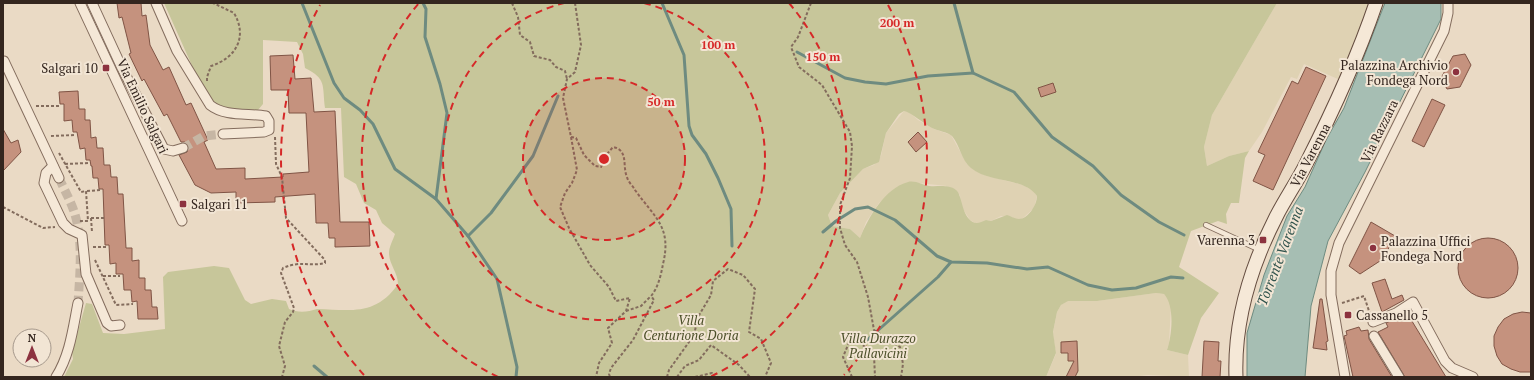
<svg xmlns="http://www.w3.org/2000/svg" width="1534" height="380" font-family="'PT Serif',serif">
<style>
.farmland{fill:#dfd2b3}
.green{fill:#c7c69a;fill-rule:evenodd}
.water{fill:#a6beb3;stroke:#6e8b80}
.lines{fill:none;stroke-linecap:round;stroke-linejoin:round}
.stream{stroke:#6e8b80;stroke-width:3}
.building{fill:#c5927e;stroke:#805445}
.street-tunnel{stroke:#c6b6a4;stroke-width:9;stroke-dasharray:9 4.5;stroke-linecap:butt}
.lane-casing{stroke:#836c5d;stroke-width:6}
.street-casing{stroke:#836c5d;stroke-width:11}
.secondary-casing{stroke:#654d40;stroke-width:15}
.path{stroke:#836c5d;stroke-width:2;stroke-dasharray:3 2;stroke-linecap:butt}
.lane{stroke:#f5e8d7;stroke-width:4.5}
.street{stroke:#f5e8d7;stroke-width:9}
.secondary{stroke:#f5e8d7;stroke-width:13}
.ring{fill:none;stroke:#d62828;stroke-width:2;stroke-dasharray:7 5}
.poi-dot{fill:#8c323f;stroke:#f2e5d4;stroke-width:1.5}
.labels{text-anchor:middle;stroke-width:4;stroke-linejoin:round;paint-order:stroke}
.poi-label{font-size:13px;fill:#34261f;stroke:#f2e5d4;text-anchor:end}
.street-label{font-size:13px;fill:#34261f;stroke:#f2e5d4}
.park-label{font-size:13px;font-style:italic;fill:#4b4f28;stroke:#f2e5d4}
.water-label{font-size:14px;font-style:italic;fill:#30534c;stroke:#f2e5d4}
.centre{fill:#d62828;stroke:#f2e5d4;stroke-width:2}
.ring-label{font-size:12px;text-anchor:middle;font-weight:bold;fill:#d62828;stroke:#f2e5d4;stroke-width:4;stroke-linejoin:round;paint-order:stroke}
</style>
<rect width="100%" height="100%" fill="#eadac5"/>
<g class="farmland">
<polygon points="1277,3 1372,3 1340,80 1304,64 1297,79 1291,77 1262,132 1249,151 1229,156 1207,166 1204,147 1212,115"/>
<polygon points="904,111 909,112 918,120 934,129 951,135 967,164 976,171 987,176 1023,185 1034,191 1037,196 1034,208 1022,219 1016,220 1012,217 1001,216 991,221 986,220 981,223 975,223 970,220 961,206 960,195 947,186 908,182 893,191 879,203 866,222 860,238 850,229 832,226 828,215 840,193 863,169 874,165 881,156 886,133"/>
<polygon points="1156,293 1164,294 1169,300 1171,307 1169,343 1167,350 1188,355 1189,377 1148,375 1130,377 1046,377 1056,354 1053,333 1057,312 1061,305 1067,301 1097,301"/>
</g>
<path class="green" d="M 164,3 L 1277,3 L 1212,115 L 1204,147 L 1207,166 L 1229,156 L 1249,151 L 1245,158 L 1239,203 L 1231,203 L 1226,214 L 1227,224 L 1218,221 L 1191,231 L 1179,267 L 1219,293 L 1201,318 L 1188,355 L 1167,350 C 1172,335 1175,306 1164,294 L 1156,293 L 1097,301 L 1068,301 L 1061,305 L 1057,312 L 1053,332 L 1056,353 L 1046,377 L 64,377 L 73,359 L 72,352 L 86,303 L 92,304 L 103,333 L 124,334 L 165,329 L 163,277 L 168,272 L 214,266 L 229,268 L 245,300 L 251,304 L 272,299 L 286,301 L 289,309 C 298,313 308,312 317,309 C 351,310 376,316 398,284 C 398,273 389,264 389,253 C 389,247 393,240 395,234 L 382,223 L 376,210 L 364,203 L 356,184 L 344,177 L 341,108 L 325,108 C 322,85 327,79 305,68 L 303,54 L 297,42 L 263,40 L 263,104 L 258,110 L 219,109 L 206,97 ZM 904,111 C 912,113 923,123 932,128 C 938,131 948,132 952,136 C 960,145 961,160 971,168 C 988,183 1024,177 1037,196 C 1037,205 1028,219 1019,219 C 1015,219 1011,216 1007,215 L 991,221 L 986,220 C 980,223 974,225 969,219 C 961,210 962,195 956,190 C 948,184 938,187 929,186 C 923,185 915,180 908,182 C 885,188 868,218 860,238 L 850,229 L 832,226 L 828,215 L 840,193 L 863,169 L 879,162 L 886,133 L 899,114 Z"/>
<polygon class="water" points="1385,3 1441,3 1441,19 1365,172 1328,241 1311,306 1305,377 1247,377 1247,333 1264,275 1287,216 1305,187 1326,140 1344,108"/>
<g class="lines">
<g class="stream">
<polyline points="302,3 334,83 344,98 360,110 373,124 395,169 436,199 468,236 497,279 517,367 516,377"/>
<polyline points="423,3 426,9 425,37 440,84 447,113 436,199"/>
<polyline points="662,3 684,55 689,126 692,135 706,154 718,178 731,209 732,246"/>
<polyline points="954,3 973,73 1014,92 1052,137 1093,166 1121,195 1159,222 1184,235"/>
<polyline points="797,52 845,78 865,82 886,84 928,76 973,73"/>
<polyline points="823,232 836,221 855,209 868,207 895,220 937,256 951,262 987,263 1027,269 1048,267 1088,285 1112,290 1136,288 1171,277 1183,278"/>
<polyline points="468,236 491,213 533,156 558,96"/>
<polyline points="866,341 938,277 951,262"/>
<polyline points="314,366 327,377"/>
</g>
</g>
<g class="building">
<polygon points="117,3 141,3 142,16 146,15 150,45 163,70 169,67 186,105 191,103 208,140 204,142 216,169 245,168 245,179 283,177 283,174 309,172 306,113 289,113 288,90 271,90 270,56 293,55 295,79 311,78 314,112 335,111 340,222 369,222 370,246 335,247 335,238 329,238 328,223 316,223 315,194 275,197 275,202 236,203 236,192 211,193 195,185 179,155 187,152 189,146 185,142 181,142 167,114 164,116 144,79 142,81 129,54 131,53 122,17 119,18"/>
<polygon points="1465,54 1471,65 1460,87 1447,89 1441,78 1453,56"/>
<polygon points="1306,67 1326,76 1273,190 1253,181 1265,155 1258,152 1292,81 1298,84"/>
<polygon points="1053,83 1056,92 1041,97 1038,88"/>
<polygon points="78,91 79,109 85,109 85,120 90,120 91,138 96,137 97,148 103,148 104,165 110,165 111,177 117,177 118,194 123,194 126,248 132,248 132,261 139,260 139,278 145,278 145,290 151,290 152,307 157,307 158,319 138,319 137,301 132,302 131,290 124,290 123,274 116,274 116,263 110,264 109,245 105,245 103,189 99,189 98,178 93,178 92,166 91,166 90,160 86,160 85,148 80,149 77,132 73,132 72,120 64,121 64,104 60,104 59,92"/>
<polygon points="1432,99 1445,105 1424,147 1412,141"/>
<polygon points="3,129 11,143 18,140 21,152 3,171"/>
<polygon points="918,132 927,142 916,152 908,142"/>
<polygon points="1371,222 1395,236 1383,259 1360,274 1349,266"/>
<circle cx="1488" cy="268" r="30"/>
<polygon points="1385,279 1392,299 1402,295 1404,300 1382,312 1372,283"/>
<polygon points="1320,299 1322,299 1328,341 1326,342 1327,350 1313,348"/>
<polygon points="1522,312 1531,313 1531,372 1520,372 1511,369 1502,364 1497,356 1494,346 1494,336 1498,327 1504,319 1513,314"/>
<polygon points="1407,313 1446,377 1405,377 1378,332 1388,327 1386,323"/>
<polygon points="1359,327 1361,331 1368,330 1369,339 1392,377 1353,377 1344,336 1347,335 1346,331"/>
<polygon points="1077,341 1078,371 1075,377 1066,377 1074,361 1068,361 1068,353 1061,353 1061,342"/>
<polygon points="1204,341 1219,342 1218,361 1221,361 1220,377 1202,377"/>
</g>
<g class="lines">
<g class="street-tunnel">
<polyline points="183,148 204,136 223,134"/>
<path d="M 59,178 C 63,187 68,196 72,206 C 84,236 80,271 78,303"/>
</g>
<defs>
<polyline id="lane" points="1206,225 1260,250"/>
<g id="street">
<polyline points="80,3 182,221"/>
<polyline points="92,3 122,68 164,149 173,151 183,148"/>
<path d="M 156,3 L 177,51 L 210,105 C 225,117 248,113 266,116 L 269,121 L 269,130 L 264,132 L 223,134"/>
<polyline points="4,61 59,178"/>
<polyline points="53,166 46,173 44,183 63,223 69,229 82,235 86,274 107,323 111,326 120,325"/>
<polyline points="1373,322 1396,313 1413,302 1445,361 1452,368 1473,377"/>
<polyline points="1374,336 1399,377"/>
<path d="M 56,377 C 70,355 73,328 78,303"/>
<polyline points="1345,377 1331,295 1331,271 1339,243 1444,31 1448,13 1448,3"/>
</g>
<path id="secondary" d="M 1236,377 C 1234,322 1251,266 1276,217 C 1285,199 1297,182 1306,164 C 1333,111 1357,59 1376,3"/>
</defs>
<use href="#lane" class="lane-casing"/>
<use href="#street" class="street-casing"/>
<use href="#secondary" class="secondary-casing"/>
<g class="path">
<polyline points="512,3 518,17 520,35 530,42 534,56 550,60 556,67 565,71 567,79"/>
<path d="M 575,3 L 581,45 L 575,72 L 567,79 L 563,98 L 571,137 L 576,138 L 584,155 L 595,166 L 601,167 L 607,154 L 613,147 C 629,150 622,166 627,177 C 628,182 633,186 635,190 C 655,218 672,227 663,264 C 661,275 658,288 651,296 L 654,300 L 633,340 L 611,368 L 609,374 L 610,377"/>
<polyline points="811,3 798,37 791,47 799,67 822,85 850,132 852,146 850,178 840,205 840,228 845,245 857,262 868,297 874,330 900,347 903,364 901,377"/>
<path d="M 207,81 L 207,77 L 211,66 C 236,58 248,37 234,13 L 213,3"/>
<polyline points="36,106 60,106"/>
<polyline points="51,136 75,135"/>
<path d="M 275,137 L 276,164 L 282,177 L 286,218 L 325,260 L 325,263 C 309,267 302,260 283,268 L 281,273 L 294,308 L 293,312 L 285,322 L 279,346 L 285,366 L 282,377"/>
<polyline points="571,137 577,170 572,183 565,193 560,207 569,228 590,265 609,287 616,301 630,298 626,311 608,328 612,343 599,363 596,377"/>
<polyline points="59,153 81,192 86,191 88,221 78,221"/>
<polyline points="65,164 88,163"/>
<polyline points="87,191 101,190"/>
<polyline points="3,207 43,228 55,227"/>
<polyline points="91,218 92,232"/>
<polyline points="91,218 104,218"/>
<polyline points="93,247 106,247"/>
<polyline points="95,260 116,305 133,304"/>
<polyline points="103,276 120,276"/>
<polyline points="1342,303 1364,296 1370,314"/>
<polyline points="626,311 641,306 651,296"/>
<polyline points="667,377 669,370 694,335 698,317 711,295 713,281 728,269 743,275 755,289 749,332 761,339 771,363 765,377"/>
<polyline points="677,377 685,366 699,360 711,345 739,365 750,377"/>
<polyline points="695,377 712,373 713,377"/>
<polyline points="852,377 843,357 850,340 858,341 874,355 875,377"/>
</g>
<use href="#lane" class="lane"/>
<use href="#street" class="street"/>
<use href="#secondary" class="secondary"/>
</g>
<circle cx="604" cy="159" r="81" fill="#d62828" fill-opacity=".12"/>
<g class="ring">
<circle cx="604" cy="159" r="81"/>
<path d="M644 3A161 161 0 1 1 564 3"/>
<path d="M498 377A242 242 0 0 1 419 3M789 3A242 242 0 0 1 710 377"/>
<path d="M364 375A323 323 0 0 1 320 5M888 5A323 323 0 0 1 844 375"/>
</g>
<g class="poi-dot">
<rect x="102" y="64" width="8" height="8" rx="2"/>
<circle cx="1456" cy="72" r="4"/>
<rect x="179" y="200" width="8" height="8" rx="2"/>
<rect x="1259" y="236" width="8" height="8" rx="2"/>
<circle cx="1373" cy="248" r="4"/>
<rect x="1344" y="311" width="8" height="8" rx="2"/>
</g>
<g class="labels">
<g class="poi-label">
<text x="1448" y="70">Palazzina Archivio<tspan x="1448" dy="15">Fondega Nord</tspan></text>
<text x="98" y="73">Salgari 10</text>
<text x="191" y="209" text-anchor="start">Salgari 11</text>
<text x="1255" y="245">Varenna 3</text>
<text x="1381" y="246" text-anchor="start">Palazzina Uffici<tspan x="1381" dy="15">Fondega Nord</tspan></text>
<text x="1356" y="320" text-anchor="start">Cassanello 5</text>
</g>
<g class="street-label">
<text transform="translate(143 106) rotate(65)" y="5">Via Emilio Salgari</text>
<text transform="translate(1379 131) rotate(-64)" y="5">Via Razzara</text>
<text transform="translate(1310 155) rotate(-62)" y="5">Via Varenna</text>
</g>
<g class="park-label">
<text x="691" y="325">Villa<tspan x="691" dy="15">Centurione Doria</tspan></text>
<text x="878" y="343">Villa Durazzo<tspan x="878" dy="15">Pallavicini</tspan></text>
</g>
<g class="water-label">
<text transform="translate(1280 256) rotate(-69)" y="5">Torrente Varenna</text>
</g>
</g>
<circle cx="604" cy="159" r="6" class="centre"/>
<g class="ring-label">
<text x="897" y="27">200 m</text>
<text x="718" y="49">100 m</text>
<text x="823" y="61">150 m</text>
<text x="661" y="106">50 m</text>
</g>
<rect width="1534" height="380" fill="none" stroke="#34261f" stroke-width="8"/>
<g transform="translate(32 348)"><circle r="19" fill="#f2e5d4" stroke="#a6998c"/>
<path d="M0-3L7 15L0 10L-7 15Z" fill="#8c323f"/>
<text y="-6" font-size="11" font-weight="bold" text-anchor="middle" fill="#34261f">N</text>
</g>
</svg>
